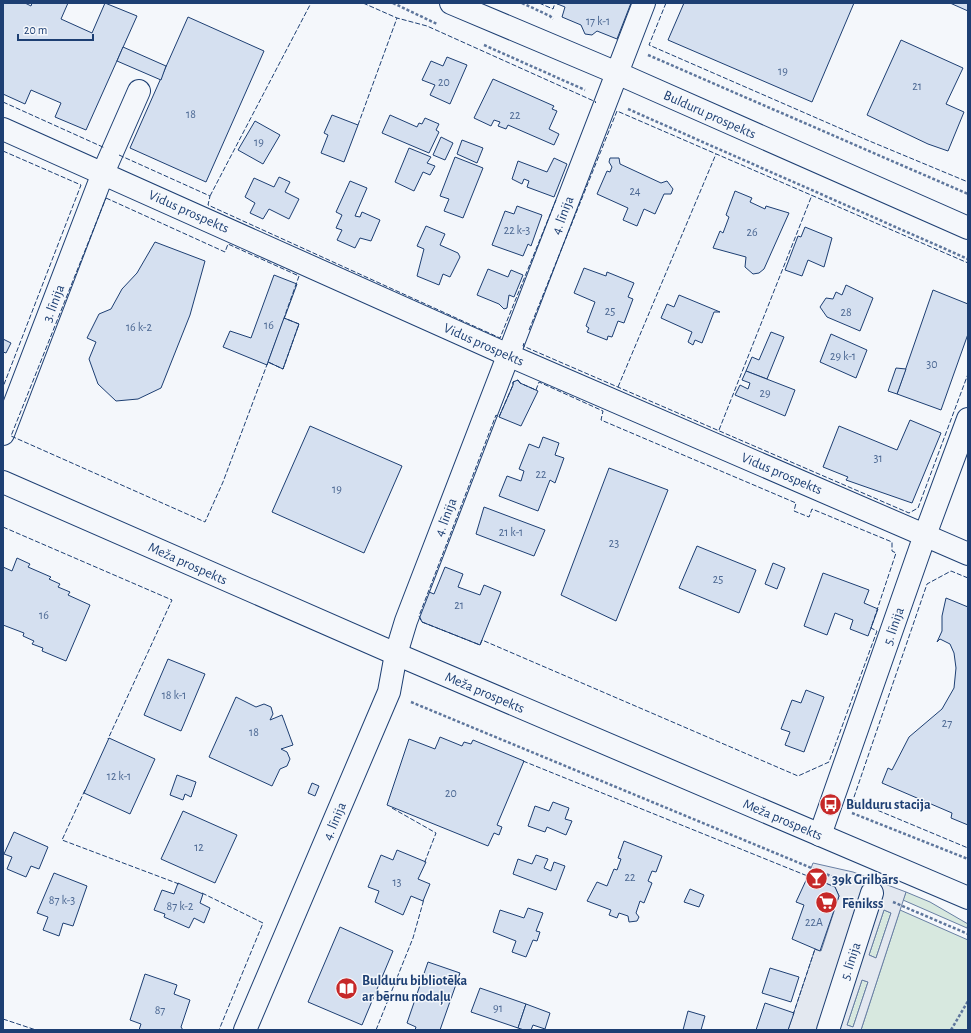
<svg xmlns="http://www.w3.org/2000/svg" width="971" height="1033" font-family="'Alegreya Sans',sans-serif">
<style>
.green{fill:#d7e8df;stroke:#687fa3}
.parking{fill:#e3e8f0;stroke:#687fa3;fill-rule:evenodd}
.building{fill:#d5e0f0;stroke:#1d3f73}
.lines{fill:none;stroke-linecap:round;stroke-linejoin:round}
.minor-casing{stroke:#1d3f73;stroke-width:24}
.major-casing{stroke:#1d3f73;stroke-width:24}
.path{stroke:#5e769c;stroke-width:2.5;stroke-dasharray:3 2;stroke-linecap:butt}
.minor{stroke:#f4f7fb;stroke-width:22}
.major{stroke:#f4f7fb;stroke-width:22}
.fence{stroke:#1d3f73;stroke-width:1;stroke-dasharray:5 2;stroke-linecap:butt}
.labels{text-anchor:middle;stroke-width:3;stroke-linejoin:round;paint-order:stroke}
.number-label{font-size:12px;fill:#4b6792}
.street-label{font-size:14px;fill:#1d3f73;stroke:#f4f7fb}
.poi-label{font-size:14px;font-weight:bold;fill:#1d3f73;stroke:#f4f7fb;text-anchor:start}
</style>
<rect width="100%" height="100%" fill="#f4f7fb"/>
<g class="green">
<polygon points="906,892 930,902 968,924 967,928 903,900"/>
<polygon points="884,910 891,913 876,958 869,955"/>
<polygon points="900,910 968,940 968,1030 861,1030"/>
<polygon points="862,980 868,982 853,1027 847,1025"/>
</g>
<path class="parking" d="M 813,863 L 853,872 L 906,892 L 861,1030 L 788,1030 L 815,949 L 821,951 L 839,896 L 835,887 L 808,876 ZM 884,910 L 891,913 L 876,958 L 869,955 ZM 862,980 L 868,982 L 853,1027 L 847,1025 Z"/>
<g class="building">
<polygon points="3,3 25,3 31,6 32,3 68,3 61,19 92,33 105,3 137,16 86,130 55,117 61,103 31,90 25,104 3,94"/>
<polygon points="555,3 631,3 617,39 597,31 592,35 585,34 581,25 562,17 565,7"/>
<polygon points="684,3 854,3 812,102 668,40"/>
<polygon points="950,3 968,3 968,11"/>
<polygon points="188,17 264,51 206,182 130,148"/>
<polygon points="901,40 963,68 946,104 964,112 948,151 928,144 867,115"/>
<polygon points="123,47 166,66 161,80 117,61"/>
<polygon points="447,57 467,65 450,104 430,95 435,85 422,80 431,61 443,66"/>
<polygon points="493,79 554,106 552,109 557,111 549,129 559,134 554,145 508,125 506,129 498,126 500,122 494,120 491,126 474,118"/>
<polygon points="332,115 358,125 344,162 321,153 328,135 324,133"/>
<polygon points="390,115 417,127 419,123 422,124 425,118 439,124 436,130 439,132 429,153 382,133"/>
<polygon points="255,121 280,135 263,164 238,150"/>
<polygon points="441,137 453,143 445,160 433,155"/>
<polygon points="462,140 483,148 477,163 457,154"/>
<polygon points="409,148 431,157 427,163 435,166 430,175 423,172 414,191 395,182"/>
<polygon points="455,157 483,168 463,218 444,211 449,199 440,196"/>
<polygon points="554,158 567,164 554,197 527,187 529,181 524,179 522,184 512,179 518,161 547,172"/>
<polygon points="610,158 619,158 620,164 661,183 667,181 673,189 671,194 664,194 655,214 644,209 637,226 623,220 628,208 597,194 607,171 610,172 612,167 609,162"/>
<polygon points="279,177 290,182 285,192 299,199 289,219 269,209 263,219 250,213 255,203 245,197 254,178 274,187"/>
<polygon points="350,181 367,188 355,216 360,217 362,212 380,220 371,241 360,238 355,248 337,240 342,230 336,228 342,215 336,212"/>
<polygon points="735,191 752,198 750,202 765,209 766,206 789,213 764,269 759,273 753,274 745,267 746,257 713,248 720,231 723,233 729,217 726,215"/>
<polygon points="517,206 542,215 531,246 528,244 523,256 492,245 505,211 514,214"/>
<polygon points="426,226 445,234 440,245 458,253 460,257 450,277 443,274 439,285 417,276 424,249 417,246"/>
<polygon points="805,227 832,238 824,267 808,260 802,276 785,270 798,236 801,237"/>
<polygon points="155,242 205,261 190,315 161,388 138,399 116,401 98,384 89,359 96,342 87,338 99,314 111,309 122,289 137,273"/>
<polygon points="584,268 606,276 607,272 634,283 628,297 633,299 624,323 618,321 612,337 608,336 607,340 587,332 589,328 586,326 595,302 574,293"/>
<polygon points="488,269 508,277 511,270 523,275 514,297 509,295 507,308 504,309 499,304 477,295"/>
<polygon points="274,275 297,284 267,365 223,347 230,331 251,338"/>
<polygon points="846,285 873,298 860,331 827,317 820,307 826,298 833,299 836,292 842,295"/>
<polygon points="933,290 968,304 968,334 941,410 897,394"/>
<polygon points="679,295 720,312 714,312 702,343 695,340 693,345 688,342 692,332 661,318 667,304 674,307"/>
<polygon points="284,318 299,324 283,369 268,362"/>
<polygon points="771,332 784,337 767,379 746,371 752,357 759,360"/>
<polygon points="831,334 867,350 856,378 820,362"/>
<polygon points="3,339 11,343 6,353 3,352"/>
<polygon points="896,368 906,369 897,394 888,391"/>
<polygon points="746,371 795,390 785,416 735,395 740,385 748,389 750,383 742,380"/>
<polygon points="518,380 520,383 538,391 521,426 499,417 513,385 513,382"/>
<polygon points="910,420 941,433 912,503 846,480 848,477 823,467 839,426 897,450"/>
<polygon points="310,426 402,466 364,553 272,512"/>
<polygon points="543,437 559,443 555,455 564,458 555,483 550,480 538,511 499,496 507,476 521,481 524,471 519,469 529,444 539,448"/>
<polygon points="609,468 668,490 616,621 561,595"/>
<polygon points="484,507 545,530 534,556 476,534"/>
<polygon points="697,546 756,570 739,613 679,588"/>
<polygon points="17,558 30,564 28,567 51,577 49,579 60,584 58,587 70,592 68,595 90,605 66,661 42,651 43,648 32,644 34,641 23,636 24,633 3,625 3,567 12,571"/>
<polygon points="773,563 785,568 777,589 765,584"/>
<polygon points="445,567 463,574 458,587 480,595 484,585 501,592 480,645 422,622 419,616 429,592 434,594"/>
<polygon points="823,573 869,590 864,603 878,609 868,636 850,629 853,620 835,613 827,635 804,626"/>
<polygon points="946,598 968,607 968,825 951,818 952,813 882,783 888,768 892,770 909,737 942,709 954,688 956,668 954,653 950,644 940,639 937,642 942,631 942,616"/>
<polygon points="168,659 205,674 181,731 144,715"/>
<polygon points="806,690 824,697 804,752 785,745 790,732 781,729 792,700 801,703"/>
<polygon points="236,697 256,707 264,704 271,707 273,714 270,720 282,715 293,745 281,749 287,752 290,759 287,766 280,769 272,786 209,757"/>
<polygon points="440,737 462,746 464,742 471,744 473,740 524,761 497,825 502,827 499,835 494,833 488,846 387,805 409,739 435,749"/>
<polygon points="109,738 155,759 130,814 84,793"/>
<polygon points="177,775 196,782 191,797 185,794 183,800 170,795"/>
<polygon points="312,783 319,786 315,796 308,793"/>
<polygon points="553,802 569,808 565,819 572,821 566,835 547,827 545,832 528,826 535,806 549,811"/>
<polygon points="183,811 237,835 215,883 161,859"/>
<polygon points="14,832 48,847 39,869 31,866 26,877 7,869 12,857 4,854"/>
<polygon points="624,841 662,856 656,872 652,871 648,881 652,883 644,903 640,901 636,913 639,917 637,921 629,922 628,916 619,913 617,918 609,915 611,910 587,901 597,882 607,886 614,869 617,870 621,859 618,858"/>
<polygon points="397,850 426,862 418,879 430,884 423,901 411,896 403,915 375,902 379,891 368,887 381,855 393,860"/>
<polygon points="536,855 548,859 544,868 551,871 554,862 565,866 556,890 513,874 518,859 532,864"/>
<polygon points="54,873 87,886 73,926 63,923 59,936 43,930 48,917 37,913"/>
<polygon points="808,876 835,887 839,896 820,951 792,939 804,905 796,902"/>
<polygon points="178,883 203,894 200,903 210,908 204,923 194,918 189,928 164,917 165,914 154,910 162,890 174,894"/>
<polygon points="690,889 704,895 699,907 684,902"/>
<polygon points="528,908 543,913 536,931 540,932 537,941 533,940 526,957 512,952 516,941 493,932 500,910 524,918"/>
<polygon points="340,927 393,951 362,1025 308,1002"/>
<polygon points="428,962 460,973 440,1030 415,1030 416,1027 407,1023"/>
<polygon points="770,968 799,977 791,1002 762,993"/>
<polygon points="145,974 177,985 174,994 190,1000 181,1027 183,1030 139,1030 141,1024 130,1020"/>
<polygon points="480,988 526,1004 518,1028 471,1012"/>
<polygon points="765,1003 794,1013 788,1030 756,1030"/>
<polygon points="526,1004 550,1013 545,1029 533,1025 531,1030 524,1030 518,1028"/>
<polygon points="688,1011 705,1016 701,1030 683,1030"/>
</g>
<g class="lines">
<defs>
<g id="minor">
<polyline points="451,3 617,73 968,228"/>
<polyline points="3,129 508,355 968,554"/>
<polyline points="3,434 103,173 139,91"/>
<polyline points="820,835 925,535 968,419"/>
<polyline points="245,1030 389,692 396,654 406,621 644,3"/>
<polyline points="828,1030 872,893"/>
</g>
<polyline id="major" points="3,482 396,654 968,898"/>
</defs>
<use href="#minor" class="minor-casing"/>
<use href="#major" class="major-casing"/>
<g class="path">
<polyline points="393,3 437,24"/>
<polyline points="522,3 550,16 553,19"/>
<polyline points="484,45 585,90"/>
<polyline points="648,55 968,194"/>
<polyline points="628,109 968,259"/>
<polyline points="411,702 850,884"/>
<polyline points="852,813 968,859"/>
<polyline points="893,902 968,934"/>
<polyline points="951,1030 968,1001"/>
</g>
<use href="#minor" class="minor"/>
<use href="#major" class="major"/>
<g class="fence">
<polyline points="363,3 397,18 427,26 596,102 595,103"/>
<polyline points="539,3 553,9 555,3 558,4"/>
<polyline points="666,3 649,45 867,140 968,182"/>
<polyline points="3,102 105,148"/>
<polyline points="358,125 397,18"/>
<polyline points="3,151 81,185 3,387"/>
<polyline points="119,155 210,196 208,205 500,338 556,200"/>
<polyline points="210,196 311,3"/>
<polygon points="106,198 225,252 228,244 299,276 284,318 299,324 283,369 268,362 223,482 205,522 11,436"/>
<polyline points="529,330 617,111 968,263"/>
<polyline points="524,343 523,346 909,513 918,508 968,374"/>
<polygon points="518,380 520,383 536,390 539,382 603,411 601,420 796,503 794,511 809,517 812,509 892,542 892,551 896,553 871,628 877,631 829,762 798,776 482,640 480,645 422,622 419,616 496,415 499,417 513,385 513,382"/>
<polyline points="618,387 716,154"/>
<polyline points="719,430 812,195"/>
<polyline points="3,527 172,600 108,739"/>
<polyline points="968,578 951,571 927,584 853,800 968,848"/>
<polyline points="523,761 810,877"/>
<polyline points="85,790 62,840 179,884"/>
<polyline points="392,808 436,833 424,864"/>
<polyline points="202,893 263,923 219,1030"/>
<polyline points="793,1015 815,949 817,950"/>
<polyline points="3,1019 36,1030"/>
<polyline points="376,1030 413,938 424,899"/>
</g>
</g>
<defs>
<symbol id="bus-disc" viewBox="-11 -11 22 22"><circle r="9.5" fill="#c62828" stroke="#f4f7fb"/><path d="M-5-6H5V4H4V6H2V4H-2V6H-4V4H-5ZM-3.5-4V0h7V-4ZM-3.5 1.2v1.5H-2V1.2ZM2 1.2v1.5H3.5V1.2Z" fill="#fff"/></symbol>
<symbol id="bar-disc" viewBox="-11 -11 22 22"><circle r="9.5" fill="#c62828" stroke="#f4f7fb"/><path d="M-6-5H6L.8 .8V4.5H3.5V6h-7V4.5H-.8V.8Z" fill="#fff"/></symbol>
<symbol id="supermarket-disc" viewBox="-11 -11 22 22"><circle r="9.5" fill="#c62828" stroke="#f4f7fb"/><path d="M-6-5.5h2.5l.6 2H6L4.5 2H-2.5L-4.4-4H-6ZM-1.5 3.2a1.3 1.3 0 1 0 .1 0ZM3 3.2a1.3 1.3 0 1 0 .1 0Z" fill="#fff"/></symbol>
<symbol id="library-disc" viewBox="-11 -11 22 22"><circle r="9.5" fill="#c62828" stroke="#f4f7fb"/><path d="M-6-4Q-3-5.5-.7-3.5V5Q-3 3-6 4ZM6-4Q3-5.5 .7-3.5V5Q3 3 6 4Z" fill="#fff"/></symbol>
</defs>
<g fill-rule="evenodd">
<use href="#bus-disc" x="818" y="792" width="25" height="25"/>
<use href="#bar-disc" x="804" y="866" width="25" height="25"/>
<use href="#supermarket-disc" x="814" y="890" width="25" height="25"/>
<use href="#library-disc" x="334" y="976" width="25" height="25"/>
</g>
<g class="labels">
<g class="number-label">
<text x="598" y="25">17 k-1</text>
<text x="783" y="75">19</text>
<text x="444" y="86">20</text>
<text x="917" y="90">21</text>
<text x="191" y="118">18</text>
<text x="515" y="119">22</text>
<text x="259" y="146">19</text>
<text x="635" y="195">24</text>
<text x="517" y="234">22 k-3</text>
<text x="752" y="236">26</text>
<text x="610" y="315">25</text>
<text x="846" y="316">28</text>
<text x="269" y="329">16</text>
<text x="139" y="331">16 k-2</text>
<text x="843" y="360">29 k-1</text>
<text x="932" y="368">30</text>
<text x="765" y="397">29</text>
<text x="878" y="462">31</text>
<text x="541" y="478">22</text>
<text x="337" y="493">19</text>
<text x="511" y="536">21 k-1</text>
<text x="614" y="547">23</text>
<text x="718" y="583">25</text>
<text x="459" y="609">21</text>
<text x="44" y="619">16</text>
<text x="174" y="699">18 k-1</text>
<text x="947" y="727">27</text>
<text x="254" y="736">18</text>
<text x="119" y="780">12 k-1</text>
<text x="451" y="797">20</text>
<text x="199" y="851">12</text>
<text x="630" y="881">22</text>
<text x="397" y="886">13</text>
<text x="62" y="904">87 k-3</text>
<text x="180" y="910">87 k-2</text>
<text x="814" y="926">22A</text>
<text x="498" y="1012">91</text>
<text x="160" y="1014">87</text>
</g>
<g class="street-label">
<text transform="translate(710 114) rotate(24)" y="5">Bulduru prospekts</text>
<text transform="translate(189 211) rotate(24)" y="5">Vidus prospekts</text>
<text transform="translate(562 215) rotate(-69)" y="5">4. līnija</text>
<text transform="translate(53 303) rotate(-69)" y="5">3. līnija</text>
<text transform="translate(484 344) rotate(24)" y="5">Vidus prospekts</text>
<text transform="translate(782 473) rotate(23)" y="5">Vidus prospekts</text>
<text transform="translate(445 517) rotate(-69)" y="5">4. līnija</text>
<text transform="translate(188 563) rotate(24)" y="5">Meža prospekts</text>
<text transform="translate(893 626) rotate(-71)" y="5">5. līnija</text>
<text transform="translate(485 692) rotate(23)" y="5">Meža prospekts</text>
<text transform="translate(783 819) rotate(23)" y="5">Meža prospekts</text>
<text transform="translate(334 821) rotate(-67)" y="5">4. līnija</text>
<text transform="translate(850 961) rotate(-72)" y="5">5. līnija</text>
</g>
<g class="poi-label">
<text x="846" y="809">Bulduru stacija</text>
<text x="832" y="884">39k Grilbārs</text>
<text x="842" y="908">Fēnikss</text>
<text x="362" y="985">Bulduru bibliotēka<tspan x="362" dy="16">ar bērnu nodaļu</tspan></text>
</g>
</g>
<rect width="971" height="1033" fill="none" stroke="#1d3f73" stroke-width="8"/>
<path d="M18 34v6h75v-6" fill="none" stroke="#1d3f73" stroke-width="2"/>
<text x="24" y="34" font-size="12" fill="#1d3f73" stroke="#f4f7fb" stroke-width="3" paint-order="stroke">20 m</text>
</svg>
